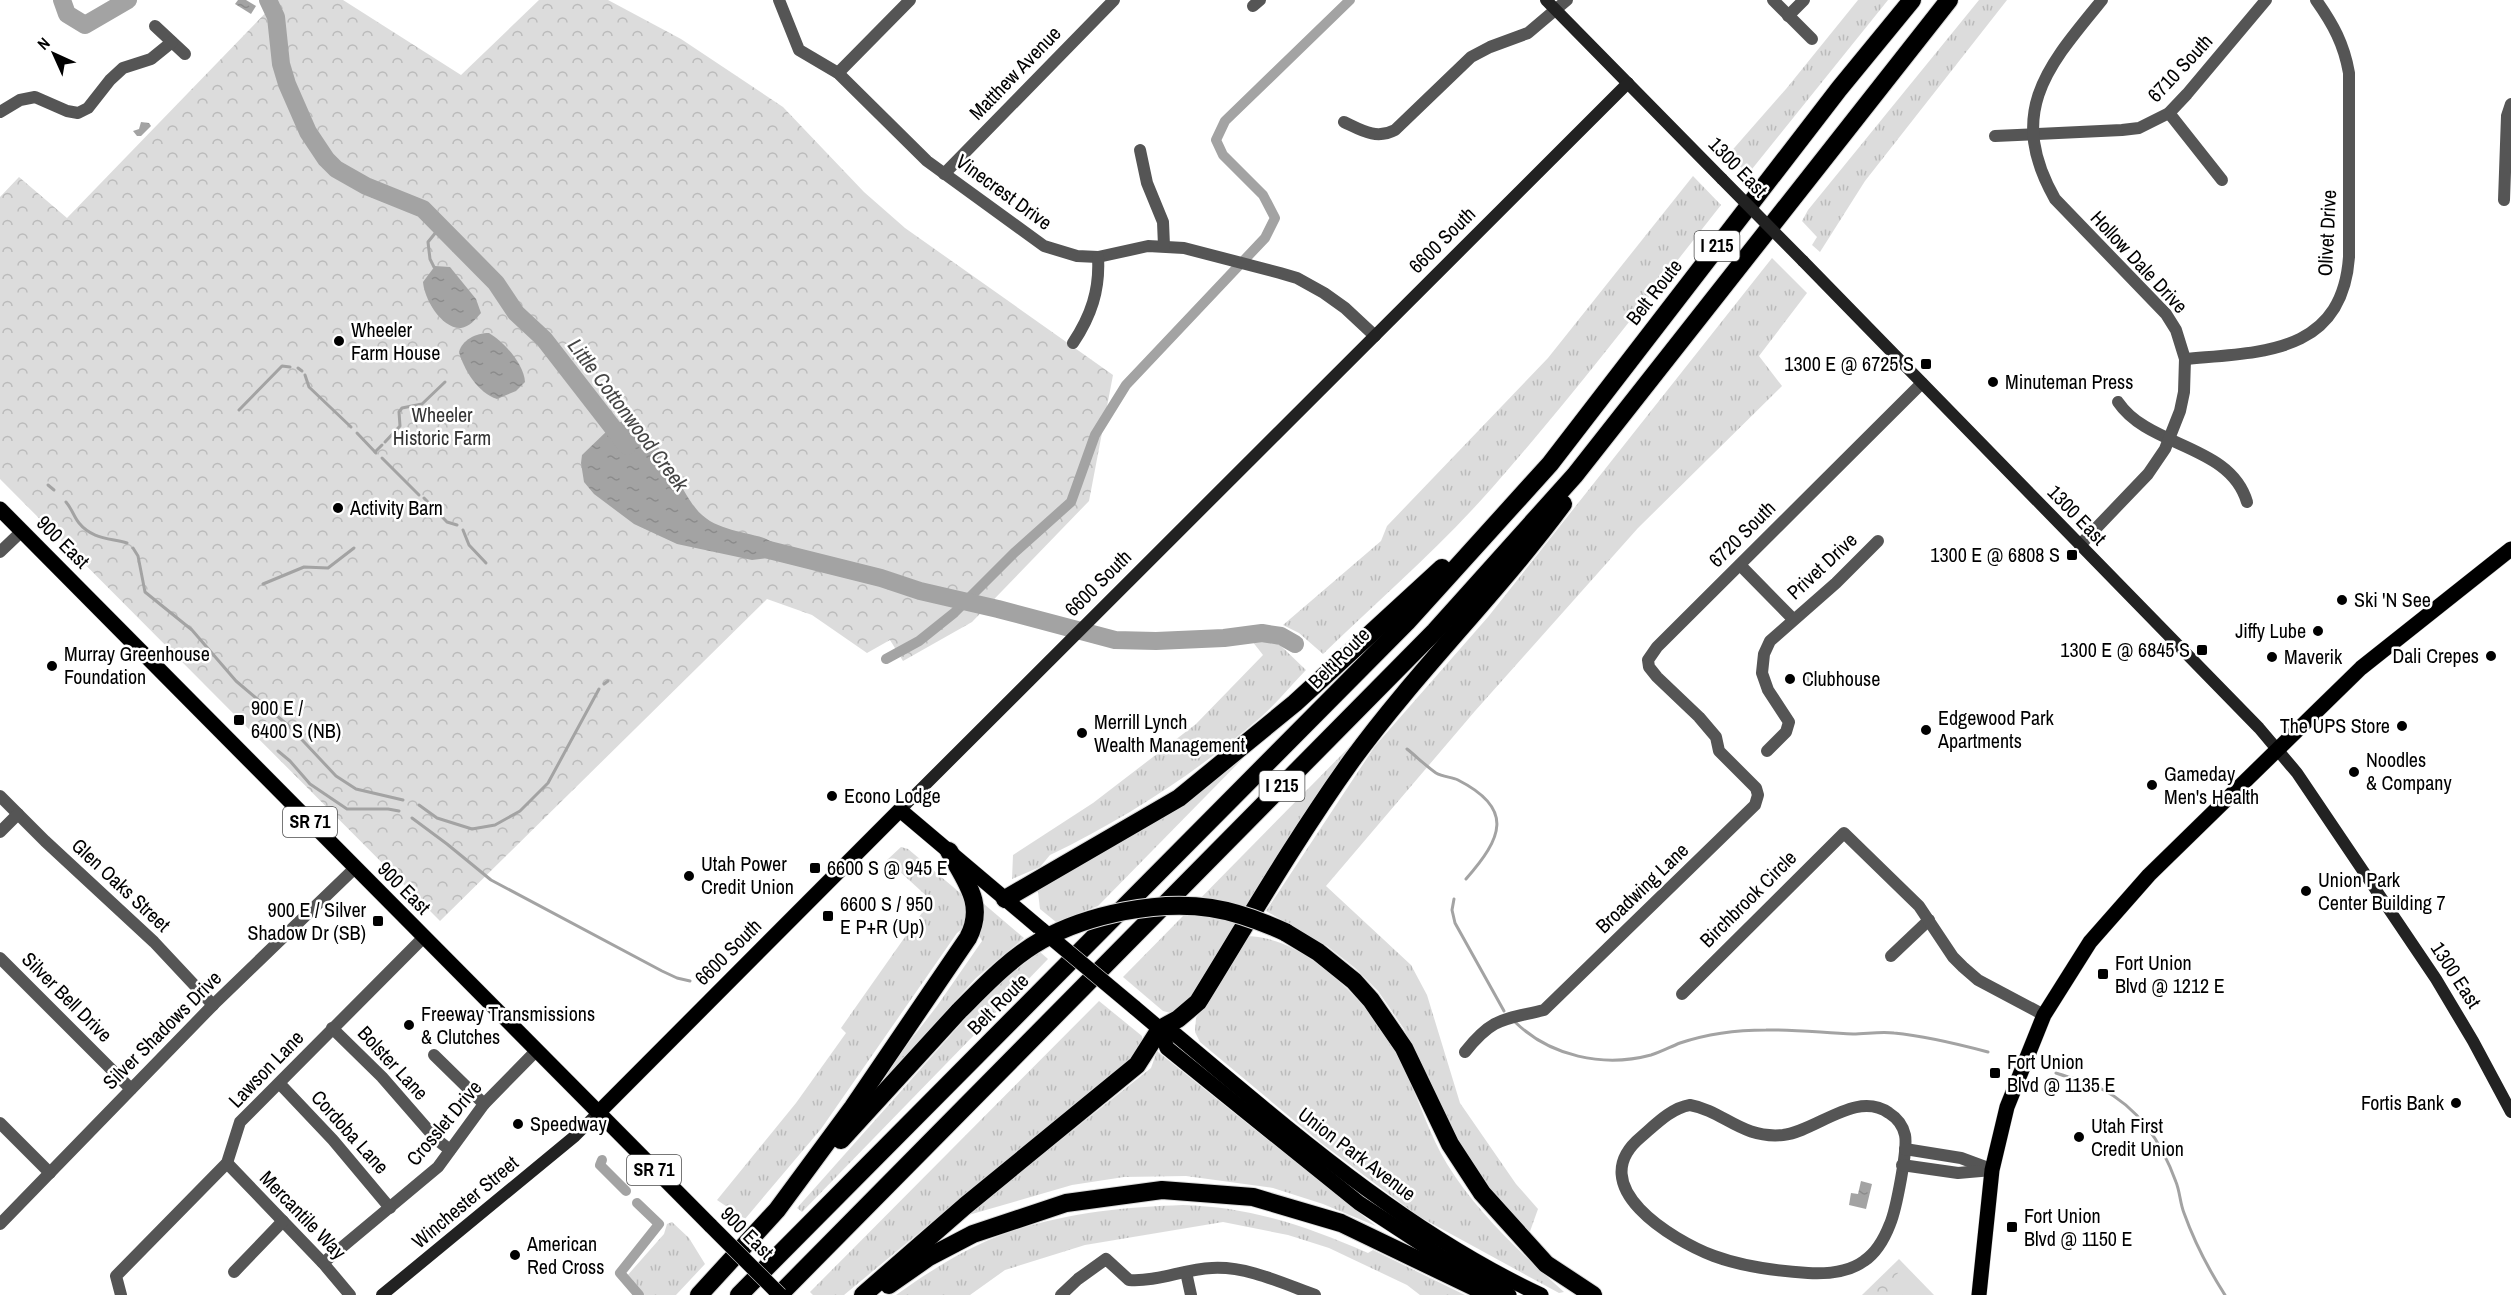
<svg xmlns="http://www.w3.org/2000/svg" width="2511" height="1295" font-family="'Archivo Narrow',sans-serif">
<style>
.grass{fill:url(#grass-tufts)}
.park{fill:url(#park-crowns)}
.garden{fill:#dcdcdc}
.water{fill:url(#water-ripples)}
.lines{fill:none;stroke-linecap:round;stroke-linejoin:round}
.stream{stroke:#a3a3a3;stroke-width:3}
.canal{stroke:#a3a3a3;stroke-width:10}
.river{stroke:#a3a3a3;stroke-width:18}
.primary-casing{stroke:#dbdbdb;stroke-width:16}
.motorway-casing{stroke:#dbdbdb;stroke-width:20}
.minor{stroke:#555;stroke-width:12}
.secondary{stroke:#222;stroke-width:12}
.primary{stroke:#000;stroke-width:15}
.motorway{stroke:#000;stroke-width:18}
.primary-bridge-casing{stroke:#dbdbdb;stroke-width:16;stroke-linecap:butt}
.motorway-bridge-casing{stroke:#dbdbdb;stroke-width:20;stroke-linecap:butt}
.secondary-bridge{stroke:#222;stroke-width:12}
.primary-bridge{stroke:#000;stroke-width:15}
.motorway-bridge{stroke:#000;stroke-width:18}
.poi-dot{fill:#000;stroke:#fff;stroke-width:2}
.labels{text-anchor:middle;stroke-width:5;stroke-linejoin:round;paint-order:stroke}
.shield{fill:#fff;stroke:#4c4c4c;stroke-width:1.5}
.shield-label{font-size:18px;font-weight:bold;fill:#000}
.street-label{font-size:20px;fill:#000;stroke:#fff}
.poi-label{font-size:20px;fill:#000;stroke:#fff;text-anchor:start}
.park-label{font-size:20px;fill:#333;stroke:#fff}
.water-label{font-size:21px;font-style:italic;fill:#444;stroke:#fff}
</style>
<defs>
<pattern id="grass-tufts" width="24" height="20" patternUnits="userSpaceOnUse" patternTransform="scale(1.5)"><rect width="24" height="20" fill="#dcdcdc"/><path d="M3 7l-1-3M5 7V3M7 7l1-3M15 17l-1-3M17 17v-4M19 17l1-3" fill="none" stroke="#bbb"/></pattern>
<pattern id="park-crowns" width="20" height="18" patternUnits="userSpaceOnUse" patternTransform="scale(1.5)"><rect width="20" height="18" fill="#dcdcdc"/><path d="M2 6a3 3 0 1 1 6 0M12 15a3 3 0 1 1 6 0" fill="none" stroke="#bbb"/></pattern>
<pattern id="water-ripples" width="26" height="14" patternUnits="userSpaceOnUse" patternTransform="scale(1.5)"><rect width="26" height="14" fill="#a3a3a3"/><path d="M2 4q2-2 4 0t4 0M15 11q2-2 4 0t4 0" fill="none" stroke="#8b8b8b"/></pattern>
</defs>
<rect width="100%" height="100%" fill="#fff"/>
<g class="grass">
<polygon points="1858,0 1888,0 1748,174 1728,155 1786,89"/>
<polygon points="1979,0 2007,0 1865,181 1820,252 1812,245 1817,237 1802,221 1808,210"/>
<path d="M 1693,176 L 1721,205 C 1646,300 1572,397 1492,488 C 1440,547 1380,599 1323,654 L 1299,633 L 1283,625 L 1381,541 L 1387,526 L 1548,358 Z"/>
<polygon points="1772,258 1807,293 1759,356 1782,386 1638,528 1475,711 1326,886 1411,965 1427,995 1460,1103 1516,1184 1538,1209 1528,1237 1480,1182 1449,1129 1404,1029 1378,991 1355,968 1327,946 1266,911 1375,746 1488,617"/>
<path d="M 1267,639 L 1281,646 L 1306,670 C 1291,685 1277,703 1261,717 C 1197,772 1127,818 1050,855 L 1040,867 L 1012,879 L 1013,855 L 1093,803 L 1196,724 L 1263,655 L 1252,641 Z"/>
<polygon points="1366,730 1190,1000 1171,1013 1163,1011 1123,977"/>
<polygon points="1259,742 1098,906 1056,922 1040,909 1038,892 1040,886"/>
<polygon points="901,847 908,849 965,897 968,904 965,927 957,933 821,1129 745,1219 717,1200 796,1103 846,1033 841,1028 931,900 887,860"/>
<polygon points="984,904 1024,938 976,978 858,1108 937,1006 982,941 978,933"/>
<path d="M 1244,936 C 1272,936 1296,948 1319,965 C 1357,993 1386,1029 1406,1073 C 1420,1103 1430,1136 1447,1164 C 1478,1214 1521,1253 1564,1292 L 1559,1293 L 1418,1216 L 1321,1143 L 1200,1042 L 1195,1032 L 1196,1018 Z"/>
<polygon points="1040,952 1048,959 802,1212 797,1208 981,1001 1011,973"/>
<polygon points="1099,1001 1142,1036 1142,1046 1128,1066 996,1169 844,1295 813,1295 810,1292"/>
<polygon points="1157,1051 1376,1226 1323,1204 1273,1188 1186,1176 1124,1177 1072,1185 965,1216 1151,1068"/>
<path d="M 1183,1205 C 1251,1207 1306,1226 1368,1253 L 1373,1250 L 1465,1295 L 1420,1295 L 1407,1285 L 1329,1248 L 1288,1235 L 1223,1222 L 1085,1245 L 1005,1270 L 970,1295 L 896,1295 C 927,1273 961,1251 996,1237 C 1055,1214 1121,1207 1183,1205 Z"/>
<polygon points="672,1222 689,1238 705,1264 676,1295 643,1295 626,1277 664,1234 667,1224"/>
</g>
<g class="park">
<polygon points="278,0 343,0 461,75 539,0 608,0 681,39 783,107 864,192 905,228 1113,375 1089,501 972,622 903,661 890,640 867,653 812,615 767,599 440,921 0,479 0,197 19,177 67,218"/>
<polygon points="1899,1259 1934,1295 1862,1295"/>
</g>
<polygon class="garden" points="1902,1269 1927,1295 1903,1295 1890,1281"/>
<g class="water">
<polygon points="238,0 246,0 256,6 251,14 235,4"/>
<polygon points="141,122 149,123 151,126 141,136 137,136 133,131 139,129"/>
<path d="M 435,266 L 450,267 L 476,299 L 481,313 C 476,319 469,327 461,328 C 441,329 424,298 423,282 Z"/>
<path d="M 489,333 C 504,342 524,364 525,382 L 516,391 L 497,399 C 478,393 464,370 459,352 C 462,340 476,333 489,333 Z"/>
<path d="M 629,417 C 650,422 680,488 694,506 C 711,530 739,530 764,538 C 774,542 784,549 793,555 L 752,560 L 677,544 L 634,524 L 594,494 L 584,482 L 581,463 L 582,455 L 609,429 Z"/>
<polygon points="1804,675 1824,677 1823,687 1803,685"/>
<polygon points="1861,1181 1872,1184 1866,1209 1849,1205 1851,1193 1858,1194"/>
</g>
<g class="lines">
<g class="stream">
<polyline points="434,267 430,259 428,242 441,226"/>
<polyline points="298,368 302,371"/>
<polyline points="305,375 309,387 351,427"/>
<polyline points="239,410 282,366 290,367"/>
<polyline points="357,433 376,453"/>
<polyline points="385,442 400,426 399,412 402,408 422,404 445,382"/>
<polyline points="375,452 382,445"/>
<polyline points="382,458 419,495"/>
<polyline points="48,485 54,490"/>
<polyline points="424,498 447,522 457,525"/>
<path d="M 66,502 C 72,509 74,517 79,523 C 92,539 109,538 127,543"/>
<polyline points="463,530 469,545 486,563"/>
<polyline points="133,548 138,556 145,592 192,630 236,681 290,727 336,776 356,789 403,800"/>
<polyline points="263,584 304,567 328,568 354,548"/>
<polyline points="604,684 608,681"/>
<path d="M 1407,749 C 1417,757 1426,766 1436,773 C 1443,777 1452,777 1458,780 C 1515,809 1502,838 1466,879"/>
<polyline points="278,751 290,761 310,784 347,809 388,809 399,811"/>
<polyline points="419,805 437,818 472,829 495,825 520,811 548,783 599,689"/>
<polyline points="412,818 447,844 491,880 662,971 677,978 690,981"/>
<polyline points="1454,899 1452,910 1455,923 1504,1011"/>
<path d="M 1515,1022 C 1550,1056 1603,1068 1651,1055 C 1661,1052 1670,1047 1680,1043 C 1707,1034 1738,1030 1766,1030 C 1795,1029 1824,1033 1853,1034 C 1866,1034 1881,1031 1894,1033 C 1926,1036 1958,1044 1988,1052"/>
<path d="M 2056,1073 C 2070,1078 2086,1081 2100,1088 C 2139,1108 2161,1141 2176,1182 C 2180,1192 2180,1203 2184,1213 C 2194,1241 2209,1270 2225,1295"/>
</g>
<g class="canal">
<polyline points="886,659 919,641 954,613 1014,553 1071,502 1095,435 1126,385 1265,238 1275,218 1263,195 1223,155 1216,140 1225,121 1350,0"/>
<polyline points="602,1160 600,1165 626,1191"/>
<polyline points="637,1203 659,1224 620,1273 639,1295"/>
</g>
<g class="river">
<polyline points="62,0 67,14 85,25 128,0"/>
<polyline points="268,0 276,17 281,64 287,84 308,132 326,159 336,169 366,186 423,209 496,283 516,313 544,339 627,446"/>
<polyline points="769,550 881,578 920,591 998,609 1115,640 1156,641 1224,638 1262,633 1281,636 1295,644"/>
</g>
<defs>
<g id="primary">
<polyline points="0,509 711,1226"/>
<path d="M 1134,1007 L 1160,1029 L 1176,1035 C 1291,1131 1404,1231 1541,1295"/>
<polyline points="1160,1029 1167,1048 1359,1203 1440,1256 1509,1295"/>
<polyline points="598,1113 900,810 1042,930"/>
<polyline points="1979,1295 1992,1170 2007,1107 2044,1015 2090,942 2149,875 2361,668 2511,549"/>
</g>
<g id="motorway">
<polyline points="1005,899 1179,798 1295,703 1442,568"/>
<polyline points="1285,932 1318,952 1354,981 1371,1000 1404,1048 1450,1144 1482,1193 1546,1264 1593,1295"/>
<polyline points="841,1140 959,1011"/>
<polyline points="889,1285 929,1257 973,1234 1066,1203 1162,1190 1253,1197 1341,1223 1491,1295"/>
<path d="M 699,1295 L 777,1210 L 853,1107 L 968,938 C 986,904 965,881 949,851"/>
<polyline points="739,1295 1407,622 1550,464 1839,89 1912,0"/>
<polyline points="779,1295 1435,631 1575,475 1949,0"/>
<path d="M 863,1295 L 965,1206 L 1137,1065 L 1160,1029 L 1178,1019 L 1198,1002 C 1248,921 1296,838 1352,760 C 1417,671 1497,593 1563,504"/>
</g>
</defs>
<use href="#primary" class="primary-casing"/>
<use href="#motorway" class="motorway-casing"/>
<g class="minor">
<polyline points="779,0 799,50 838,73 927,161 1044,246 1077,256 1098,257 1148,246 1184,248 1280,273 1297,278 1324,293 1345,308 1375,336"/>
<polyline points="1773,0 1812,39"/>
<polyline points="1253,6 1260,0"/>
<polyline points="1788,16 1804,0"/>
<polyline points="155,26 185,54"/>
<polyline points="838,73 910,0"/>
<polyline points="0,112 20,100 35,97 67,111 78,113 88,108 110,80 123,68 151,59 172,42"/>
<polyline points="2169,113 2222,180"/>
<path d="M 1344,122 C 1361,130 1376,140 1395,130 L 1471,57 L 1490,47 L 1528,33 L 1567,0"/>
<polyline points="1995,136 2122,130 2139,128 2169,113 2187,94 2266,0"/>
<polyline points="1140,150 1147,183 1163,222 1164,246"/>
<polyline points="944,174 1114,0"/>
<polyline points="2504,200 2507,116 2511,104"/>
<path d="M 1073,343 C 1091,316 1100,290 1098,257"/>
<path d="M 2185,359 C 2260,352 2342,355 2349,257 L 2349,73 C 2344,44 2333,24 2316,0"/>
<path d="M 2118,402 C 2149,448 2230,444 2247,502"/>
<path d="M 2080,545 L 2148,474 L 2165,449 L 2180,411 L 2184,392 L 2185,359 L 2176,330 L 2166,314 L 2055,199 C 2006,112 2047,67 2102,0"/>
<polyline points="0,552 22,531"/>
<polyline points="1740,565 1793,619"/>
<polyline points="1767,751 1786,732 1789,722 1768,690 1762,673 1764,654 1770,641 1836,583 1878,541"/>
<polyline points="0,796 45,841 154,942 213,1005"/>
<polyline points="0,832 18,814"/>
<polyline points="1891,956 1929,920"/>
<polyline points="0,958 131,1089"/>
<polyline points="1682,994 1844,833 1919,906 1953,957 1963,967 1978,980 2044,1015"/>
<polyline points="332,1028 382,1077 436,1139 450,1150"/>
<path d="M 1465,1052 C 1493,1017 1503,1020 1544,1010 L 1755,805 L 1758,795 L 1756,788 L 1719,751 L 1716,737 L 1699,717 L 1657,677 L 1649,667 L 1648,660 L 1657,647 L 1922,383"/>
<polyline points="434,1055 484,1104"/>
<polyline points="280,1084 333,1140 390,1208"/>
<path d="M 1690,1105 C 1724,1111 1741,1139 1783,1135 C 1817,1131 1856,1090 1889,1113 C 1897,1118 1903,1126 1905,1135 C 1908,1149 1896,1210 1890,1224 C 1885,1237 1876,1253 1864,1261 C 1849,1272 1826,1274 1808,1273 C 1776,1271 1744,1267 1714,1256 C 1672,1240 1582,1186 1641,1137 C 1655,1125 1671,1108 1690,1105 Z"/>
<polyline points="0,1123 50,1173"/>
<polyline points="1905,1149 1961,1158 1988,1168"/>
<polyline points="227,1163 323,1263 350,1295"/>
<polyline points="1902,1165 1958,1173 1992,1170"/>
<polyline points="0,1224 213,1005 355,868"/>
<polyline points="323,1263 438,1167 484,1104 536,1051"/>
<polyline points="234,1272 283,1221"/>
<polyline points="1186,1272 1191,1295"/>
<polyline points="121,1295 116,1276 227,1163 240,1122 424,937"/>
<path d="M 1061,1295 L 1078,1279 L 1106,1259 L 1129,1280 C 1157,1282 1184,1269 1212,1268 C 1247,1266 1282,1283 1315,1295"/>
</g>
<g class="secondary">
<polyline points="1546,0 1722,179"/>
<polyline points="1803,261 2259,728 2297,773 2436,979 2473,1041 2511,1112"/>
<polyline points="900,810 1628,83"/>
<polyline points="382,1295 575,1136 598,1113"/>
</g>
<use href="#primary" class="primary"/>
<use href="#motorway" class="motorway"/>
<defs>
<g id="primary-bridge">
<polyline points="1042,930 1134,1007"/>
<polyline points="711,1226 780,1295"/>
</g>
<path id="motorway-bridge" d="M 959,1011 C 985,985 1010,958 1042,940 C 1088,914 1159,900 1211,908 C 1237,912 1261,921 1285,932"/>
</defs>
<use href="#primary-bridge" class="primary-bridge-casing"/>
<use href="#motorway-bridge" class="motorway-bridge-casing"/>
<polyline class="secondary-bridge" points="1722,179 1803,261"/>
<use href="#primary-bridge" class="primary-bridge"/>
<use href="#motorway-bridge" class="motorway-bridge"/>
</g>
<g class="poi-dot">
<circle cx="339" cy="341" r="6"/>
<rect x="1920" y="358" width="12" height="12" rx="3"/>
<circle cx="1993" cy="382" r="6"/>
<circle cx="338" cy="508" r="6"/>
<rect x="2066" y="549" width="12" height="12" rx="3"/>
<circle cx="2342" cy="600" r="6"/>
<circle cx="2318" cy="631" r="6"/>
<rect x="2196" y="644" width="12" height="12" rx="3"/>
<circle cx="2491" cy="656" r="6"/>
<circle cx="2272" cy="657" r="6"/>
<circle cx="52" cy="666" r="6"/>
<circle cx="1790" cy="679" r="6"/>
<rect x="233" y="714" width="12" height="12" rx="3"/>
<circle cx="2402" cy="726" r="6"/>
<circle cx="1926" cy="730" r="6"/>
<circle cx="1082" cy="733" r="6"/>
<circle cx="2354" cy="772" r="6"/>
<circle cx="2152" cy="785" r="6"/>
<circle cx="832" cy="796" r="6"/>
<rect x="809" y="862" width="12" height="12" rx="3"/>
<circle cx="689" cy="876" r="6"/>
<circle cx="2306" cy="891" r="6"/>
<rect x="822" y="910" width="12" height="12" rx="3"/>
<rect x="372" y="915" width="12" height="12" rx="3"/>
<rect x="2097" y="968" width="12" height="12" rx="3"/>
<circle cx="409" cy="1025" r="6"/>
<rect x="1989" y="1067" width="12" height="12" rx="3"/>
<circle cx="2456" cy="1103" r="6"/>
<circle cx="518" cy="1124" r="6"/>
<circle cx="2079" cy="1137" r="6"/>
<rect x="2006" y="1221" width="12" height="12" rx="3"/>
<circle cx="515" cy="1255" r="6"/>
</g>
<g class="labels">
<g class="shield">
<rect x="1694.5" y="231" width="45" height="30" rx="4.5"/>
<rect x="1259.5" y="771" width="45" height="30" rx="4.5"/>
<rect x="283" y="807" width="54" height="30" rx="4.5"/>
<rect x="627" y="1155" width="54" height="30" rx="4.5"/>
</g>
<g class="shield-label">
<text x="1717" y="252">I 215</text>
<text x="1282" y="792">I 215</text>
<text x="310" y="828">SR 71</text>
<text x="654" y="1176">SR 71</text>
</g>
<g class="street-label">
<text transform="translate(2180 68) rotate(-47)" y="7">6710 South</text>
<text transform="translate(1015 73) rotate(-46)" y="7">Matthew Avenue</text>
<text transform="translate(1738 167) rotate(46)" y="7">1300 East</text>
<text transform="translate(1004 192) rotate(36)" y="7">Vinecrest Drive</text>
<text transform="translate(2327 233) rotate(-87)" y="7">Olivet Drive</text>
<text transform="translate(1442 240) rotate(-45)" y="7">6600 South</text>
<text transform="translate(2139 262) rotate(47)" y="7">Hollow Dale Drive</text>
<text transform="translate(1654 292) rotate(-52)" y="7">Belt Route</text>
<text transform="translate(2077 515) rotate(46)" y="7">1300 East</text>
<text transform="translate(1742 534) rotate(-45)" y="7">6720 South</text>
<text transform="translate(63 542) rotate(45)" y="7">900 East</text>
<text transform="translate(1822 566) rotate(-43)" y="7">Privet Drive</text>
<text transform="translate(1098 583) rotate(-45)" y="7">6600 South</text>
<text transform="translate(1339 658) rotate(-45)" y="7">Belt Route</text>
<text transform="translate(121 885) rotate(43)" y="7">Glen Oaks Street</text>
<text transform="translate(404 888) rotate(45)" y="7">900 East</text>
<text transform="translate(1642 888) rotate(-44)" y="7">Broadwing Lane</text>
<text transform="translate(1748 899) rotate(-45)" y="7">Birchbrook Circle</text>
<text transform="translate(728 952) rotate(-45)" y="7">6600 South</text>
<text transform="translate(2456 975) rotate(57)" y="7">1300 East</text>
<text transform="translate(67 997) rotate(45)" y="7">Silver Bell Drive</text>
<text transform="translate(998 1004) rotate(-45)" y="7">Belt Route</text>
<text transform="translate(162 1030) rotate(-45)" y="7">Silver Shadows Drive</text>
<text transform="translate(393 1063) rotate(47)" y="7">Bolster Lane</text>
<text transform="translate(266 1069) rotate(-46)" y="7">Lawson Lane</text>
<text transform="translate(444 1123) rotate(-50)" y="7">Crosslet Drive</text>
<text transform="translate(350 1132) rotate(48)" y="7">Cordoba Lane</text>
<text transform="translate(1357 1154) rotate(37)" y="7">Union Park Avenue</text>
<text transform="translate(465 1202) rotate(-40)" y="7">Winchester Street</text>
<text transform="translate(303 1215) rotate(46)" y="7">Mercantile Way</text>
<text transform="translate(747 1233) rotate(45)" y="7">900 East</text>
</g>
<g class="poi-label">
<text x="351" y="337">Wheeler<tspan x="351" dy="23">Farm House</tspan></text>
<text x="1914" y="371" text-anchor="end">1300 E @ 6725 S</text>
<text x="2005" y="389">Minuteman Press</text>
<text x="350" y="515">Activity Barn</text>
<text x="2060" y="562" text-anchor="end">1300 E @ 6808 S</text>
<text x="2354" y="607">Ski 'N See</text>
<text x="2306" y="638" text-anchor="end">Jiffy Lube</text>
<text x="2190" y="657" text-anchor="end">1300 E @ 6845 S</text>
<text x="64" y="661">Murray Greenhouse<tspan x="64" dy="23">Foundation</tspan></text>
<text x="2479" y="663" text-anchor="end">Dali Crepes</text>
<text x="2284" y="664">Maverik</text>
<text x="1802" y="686">Clubhouse</text>
<text x="251" y="715">900 E /<tspan x="251" dy="23">6400 S (NB)</tspan></text>
<text x="1938" y="725">Edgewood Park<tspan x="1938" dy="23">Apartments</tspan></text>
<text x="1094" y="729">Merrill Lynch<tspan x="1094" dy="23">Wealth Management</tspan></text>
<text x="2390" y="733" text-anchor="end">The UPS Store</text>
<text x="2366" y="767">Noodles<tspan x="2366" dy="23">&amp; Company</tspan></text>
<text x="2164" y="781">Gameday<tspan x="2164" dy="23">Men's Health</tspan></text>
<text x="844" y="803">Econo Lodge</text>
<text x="701" y="871">Utah Power<tspan x="701" dy="23">Credit Union</tspan></text>
<text x="827" y="875">6600 S @ 945 E</text>
<text x="2318" y="887">Union Park<tspan x="2318" dy="23">Center Building 7</tspan></text>
<text x="840" y="911">6600 S / 950<tspan x="840" dy="23">E P+R (Up)</tspan></text>
<text x="366" y="917" text-anchor="end">900 E / Silver<tspan x="366" dy="23">Shadow Dr (SB)</tspan></text>
<text x="2115" y="970">Fort Union<tspan x="2115" dy="23">Blvd @ 1212 E</tspan></text>
<text x="421" y="1021">Freeway Transmissions<tspan x="421" dy="23">&amp; Clutches</tspan></text>
<text x="2007" y="1069">Fort Union<tspan x="2007" dy="23">Blvd @ 1135 E</tspan></text>
<text x="2444" y="1110" text-anchor="end">Fortis Bank</text>
<text x="530" y="1131">Speedway</text>
<text x="2091" y="1133">Utah First<tspan x="2091" dy="23">Credit Union</tspan></text>
<text x="2024" y="1223">Fort Union<tspan x="2024" dy="23">Blvd @ 1150 E</tspan></text>
<text x="527" y="1251">American<tspan x="527" dy="23">Red Cross</tspan></text>
</g>
<g class="park-label">
<text x="442" y="422">Wheeler<tspan x="442" dy="23">Historic Farm</tspan></text>
</g>
<g class="water-label">
<text transform="translate(628 415) rotate(53)" y="7">Little Cottonwood Creek</text>
</g>
</g>
<g transform="translate(54 54) rotate(315)" stroke="#ffffff" stroke-width="4.5" paint-order="stroke">
<path d="M0-4.5L10 22L0 15L-10 22Z" fill="#000000"/>
<text y="-9" font-size="16" font-weight="bold" text-anchor="middle" fill="#000000">N</text>
</g>
</svg>
